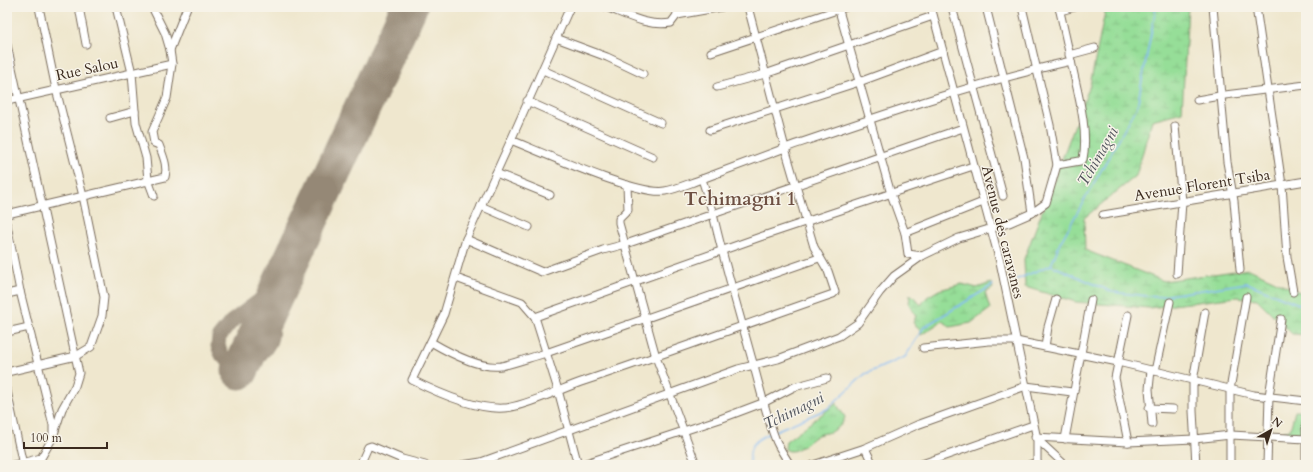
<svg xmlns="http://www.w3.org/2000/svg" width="1313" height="472" font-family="Cardo,serif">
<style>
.grass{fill:url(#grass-tufts);stroke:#68845b}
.wetland{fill:url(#wetland-marsh);stroke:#68845b}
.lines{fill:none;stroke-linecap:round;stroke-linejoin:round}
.stream{stroke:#86bcf5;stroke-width:1.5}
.taxiway{stroke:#958876;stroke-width:15}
.runway{stroke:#958876;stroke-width:37}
.minor-casing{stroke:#7a6c5c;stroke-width:9}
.minor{stroke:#fff;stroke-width:7}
.labels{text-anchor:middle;stroke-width:3;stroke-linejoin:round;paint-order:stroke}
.street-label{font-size:15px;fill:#3b2a1e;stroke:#f7f3e8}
.water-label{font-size:16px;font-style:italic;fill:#52565e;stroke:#f7f3e8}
.district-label{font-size:19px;font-weight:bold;fill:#6e5043;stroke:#f7f3e8}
</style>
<defs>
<pattern id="grass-tufts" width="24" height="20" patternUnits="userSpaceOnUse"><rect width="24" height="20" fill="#96de98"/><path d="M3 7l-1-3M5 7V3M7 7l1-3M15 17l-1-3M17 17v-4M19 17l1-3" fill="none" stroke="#82bf83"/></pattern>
<pattern id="wetland-marsh" width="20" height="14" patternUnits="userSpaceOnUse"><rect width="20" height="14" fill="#96de98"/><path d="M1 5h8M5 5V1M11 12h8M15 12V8" fill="none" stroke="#82bf83"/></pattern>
</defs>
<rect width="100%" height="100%" fill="#f7f3e8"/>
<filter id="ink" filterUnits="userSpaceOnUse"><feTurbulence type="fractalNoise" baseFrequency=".025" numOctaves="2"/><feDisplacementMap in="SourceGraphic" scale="8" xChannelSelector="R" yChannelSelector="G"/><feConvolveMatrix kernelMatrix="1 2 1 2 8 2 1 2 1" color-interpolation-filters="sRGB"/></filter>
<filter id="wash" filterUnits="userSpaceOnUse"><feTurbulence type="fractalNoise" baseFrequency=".012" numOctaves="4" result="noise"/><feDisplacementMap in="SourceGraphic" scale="16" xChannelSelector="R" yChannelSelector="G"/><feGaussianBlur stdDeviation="0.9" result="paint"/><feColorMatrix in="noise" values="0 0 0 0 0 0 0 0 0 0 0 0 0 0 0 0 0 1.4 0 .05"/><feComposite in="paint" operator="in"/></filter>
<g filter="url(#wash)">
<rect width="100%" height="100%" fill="#efe7ce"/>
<g class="grass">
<path d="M 837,403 L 837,405 L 845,417 C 844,421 840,427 836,429 C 832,433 823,433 818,435 C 809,439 795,457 785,449 L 786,441 Z"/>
<polygon points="1295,411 1306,411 1305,436 1283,435 1284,431 1290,430"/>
</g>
<g class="wetland">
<polygon points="1106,7 1188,7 1182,112 1152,120 1136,176 1084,218 1085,250 1164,281 1249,269 1306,295 1306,335 1292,334 1257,299 1237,297 1149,308 1076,302 1025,287 1024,259 1090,85"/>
<polygon points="991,283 993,288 985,293 990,309 971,323 950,327 942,321 921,335 920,329 913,323 916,316 909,304 910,295 912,295 921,305 927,297 939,290 962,284 977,288"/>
</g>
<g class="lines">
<g class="stream">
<polyline points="1051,265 1112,292 1156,297 1247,283 1306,307"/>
<polyline points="1008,283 1051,265 1060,243 1137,107 1156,7"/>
<polyline points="775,431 827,409 865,374 905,357 924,327 993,285"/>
<path d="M 750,465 C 748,446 753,441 770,433"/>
</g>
<path class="taxiway" d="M 267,312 C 281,343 262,353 240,371 L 222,355 L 218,346 L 219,337 L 231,322 L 280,285"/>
<polyline class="runway" points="240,371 409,7"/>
</g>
</g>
<g filter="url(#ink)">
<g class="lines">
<defs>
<g id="minor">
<polyline points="79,7 86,44"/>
<polyline points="116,7 132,73 136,123 146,158 148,180 154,196"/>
<polyline points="152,7 165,33 170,50"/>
<path d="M 570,7 L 511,140 C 541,152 638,196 665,191 C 677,189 690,183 702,179"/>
<path d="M 606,7 C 627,15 648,27 671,23 L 677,15 L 677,7"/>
<path d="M 748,7 L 785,148 C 879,116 974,83 1071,61"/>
<polyline points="838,7 891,194 905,233 908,254 922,256"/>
<polyline points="931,7 1000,262 1037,439 1037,465"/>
<polyline points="952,7 1003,196"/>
<polyline points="986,7 1024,158 1032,213"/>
<polyline points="1213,7 1227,162 1234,201 1240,270"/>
<polyline points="1256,7 1282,185 1287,257 1293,292"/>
<polyline points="1060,11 1075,7"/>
<polyline points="677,15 722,7"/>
<polyline points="556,38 607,57 643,74"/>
<polyline points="7,45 79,373 75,386 62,409 53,437"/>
<polyline points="711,52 846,7"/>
<polyline points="1069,55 1095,48"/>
<polyline points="543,70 661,123"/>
<polyline points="717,87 765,74 933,16"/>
<polyline points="1197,100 1225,95 1306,85"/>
<polyline points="7,101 172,64"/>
<polyline points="527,101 653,157"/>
<polyline points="110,118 135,111"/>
<polyline points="1175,126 1182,202 1177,274"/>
<polyline points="710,130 859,82 943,51"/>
<path d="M 1057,165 L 1080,161 L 1083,159 C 1089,130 1077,90 1071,61 C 1067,43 1063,25 1059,7"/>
<polyline points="496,173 550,195"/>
<polyline points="627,185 628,210 619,219 619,223 656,357 694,459"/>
<polyline points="481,206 529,227"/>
<path d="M 7,214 L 165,177 C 168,166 163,156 159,145 L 154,143 L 152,132 L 167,98 L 172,64 L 170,50 L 187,7"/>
<polyline points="1103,215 1306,181"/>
<polyline points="7,225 20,291 53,425 53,437 41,458 13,465"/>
<polyline points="905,233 983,202"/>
<polyline points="466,239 511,140"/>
<polyline points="456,278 522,302 535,317 558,390 578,465"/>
<polyline points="7,294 20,291"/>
<polyline points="1128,315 1115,378 1128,442"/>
<polyline points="535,317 760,237 973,166"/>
<polyline points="7,332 29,327"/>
<path d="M 431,342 C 448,352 480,369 501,366 C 516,363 531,357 546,353 L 819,258"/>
<polyline points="1045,347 1048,327 1056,299"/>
<polyline points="923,348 989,341 1016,341 1118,362 1254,395 1306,401"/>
<polyline points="1151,370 1149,389 1152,424"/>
<polyline points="1155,371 1170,302"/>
<polyline points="7,372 76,356 91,347 102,316 104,297 83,196 56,89 39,7"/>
<polyline points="7,391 23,465"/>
<polyline points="1149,408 1173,409"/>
<polyline points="1035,437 1128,442 1194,439 1231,435 1306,439"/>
<polyline points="1037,439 1065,465"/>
<polyline points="1065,439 1091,300"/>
<polyline points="865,448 873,465"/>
<polyline points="360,465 368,447 371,446 402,459 425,465"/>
<polyline points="462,465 481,462 738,369 778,359 839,336 858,323 880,292 894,276 922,256 959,238 1009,223 1032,213 1046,203 1057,165 1050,125 1022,7"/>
<polyline points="580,465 720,419 765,402 794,387 827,378"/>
<path d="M 790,465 C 785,456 778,447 775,438 C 765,412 759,383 751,356 C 738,309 724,262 713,214 L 626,244 L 603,250 L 542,272 L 466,239 L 444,314 L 412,380 C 436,392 476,410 504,408 C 523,407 561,389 581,382 C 665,354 749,323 833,294 L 835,292 L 828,271 L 814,247 L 785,148 L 702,179 L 713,214 L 963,128"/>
<polyline points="813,465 865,448 917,425 1026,386 1072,392"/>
<polyline points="919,465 1033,425"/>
<polyline points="1029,465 1037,462"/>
<polyline points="1196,465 1193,411 1193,381 1205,312"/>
<polyline points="1230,465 1230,390 1246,297"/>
<polyline points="1267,465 1269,396 1281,319"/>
<polyline points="1306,465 1306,424"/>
</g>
</defs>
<use href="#minor" class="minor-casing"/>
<use href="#minor" class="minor"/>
</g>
</g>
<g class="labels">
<g class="street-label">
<text transform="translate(87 69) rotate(-12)" y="5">Rue Salou</text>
<text transform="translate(1202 185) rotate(-9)" y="5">Avenue Florent Tsiba</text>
<text transform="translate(1003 232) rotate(76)" y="5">Avenue des caravanes</text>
</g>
<g class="water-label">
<text transform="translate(1097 156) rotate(-60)" y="6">Tchimagni</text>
<text transform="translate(793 410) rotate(-26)" y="6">Tchimagni</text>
</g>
<g class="district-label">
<text x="740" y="205">Tchimagni 1</text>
</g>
</g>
<rect width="1313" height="472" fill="none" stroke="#f7f3e8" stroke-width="24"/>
<g transform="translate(1271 430) rotate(39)" stroke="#f7f3e8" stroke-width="3" paint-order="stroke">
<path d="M0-3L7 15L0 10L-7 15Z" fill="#3b2a1e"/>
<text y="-6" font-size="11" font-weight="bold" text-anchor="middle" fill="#3b2a1e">N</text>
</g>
<path d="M24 442v6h83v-6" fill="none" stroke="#3b2a1e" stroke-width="2"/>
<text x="30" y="442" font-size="12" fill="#3b2a1e" stroke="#f7f3e8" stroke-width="3" paint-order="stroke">100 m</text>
</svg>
